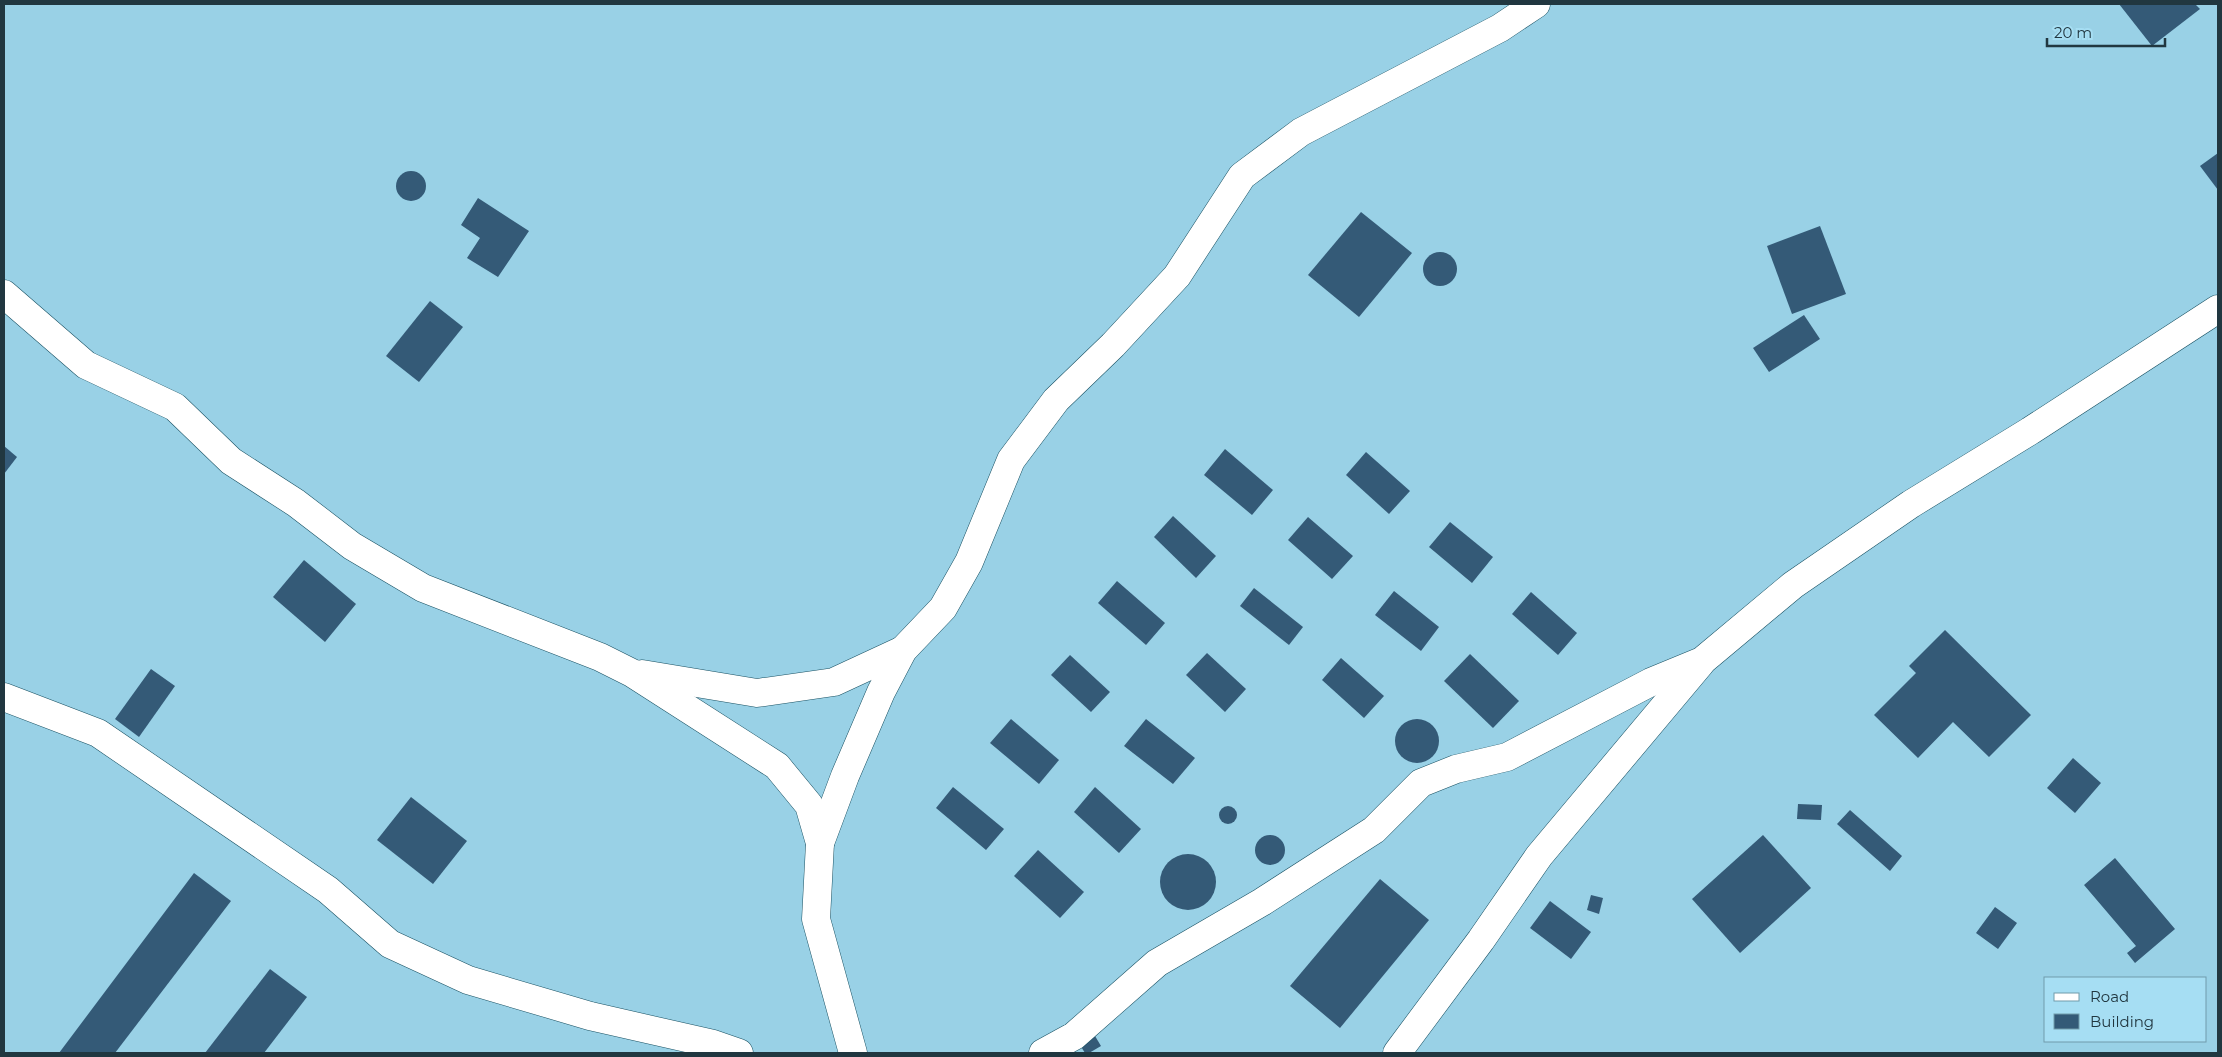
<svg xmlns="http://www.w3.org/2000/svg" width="2222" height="1057" font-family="Montserrat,sans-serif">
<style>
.building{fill:#345a77}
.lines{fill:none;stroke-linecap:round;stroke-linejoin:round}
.minor-casing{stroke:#195163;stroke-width:29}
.minor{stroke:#fff;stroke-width:28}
</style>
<rect width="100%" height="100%" fill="#99d1e6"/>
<g class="building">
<polygon points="2119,4 2195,4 2200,9 2152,46"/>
<polygon points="2218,153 2218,190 2200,166"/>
<circle cx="411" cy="186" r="15"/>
<polygon points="478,198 529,231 498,277 467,258 480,238 461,225"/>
<polygon points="1361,212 1412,253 1359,317 1308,275"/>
<polygon points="1820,226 1846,294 1792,314 1767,246"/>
<circle cx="1440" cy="269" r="17"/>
<polygon points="430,301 463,327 419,382 386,356"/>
<polygon points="1804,315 1820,339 1769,372 1753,348"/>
<polygon points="4,446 17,457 4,474"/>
<polygon points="1225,449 1273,490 1252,515 1204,475"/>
<polygon points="1366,452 1410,491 1389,514 1346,475"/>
<polygon points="1173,516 1216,556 1196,578 1154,537"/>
<polygon points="1308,517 1353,556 1332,579 1288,540"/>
<polygon points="1450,522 1493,557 1472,583 1429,547"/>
<polygon points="304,560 356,604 325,642 273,597"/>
<polygon points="1117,581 1165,623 1146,645 1098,603"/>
<polygon points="1254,588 1303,627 1289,645 1240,606"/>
<polygon points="1394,591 1439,627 1421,651 1375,615"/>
<polygon points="1531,592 1577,633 1558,655 1512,614"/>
<polygon points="1945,630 2031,715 1989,757 1953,722 1918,758 1874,715 1916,673 1909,666"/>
<polygon points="1207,653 1246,689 1225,712 1186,675"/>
<polygon points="1470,654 1519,701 1493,728 1444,681"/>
<polygon points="1070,655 1110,692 1091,712 1051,675"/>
<polygon points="1341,658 1384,696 1364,718 1322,680"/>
<polygon points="151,669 175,686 139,737 115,719"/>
<circle cx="1417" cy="741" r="22"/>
<polygon points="1011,719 1059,760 1039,784 990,743"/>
<polygon points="1146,719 1195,758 1173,784 1124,746"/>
<polygon points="2073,758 2101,783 2075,813 2047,788"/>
<polygon points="953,787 1004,829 986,850 936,808"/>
<polygon points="1095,787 1141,829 1119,853 1074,812"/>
<polygon points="411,797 467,841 433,884 377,840"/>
<polygon points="1798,804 1822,805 1821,820 1797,819"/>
<circle cx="1228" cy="815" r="9"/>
<polygon points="1850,810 1902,856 1890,871 1837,824"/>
<circle cx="1270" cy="850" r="15"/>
<polygon points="1763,835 1811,888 1740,953 1692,899"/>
<polygon points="1038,850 1084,892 1060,918 1014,876"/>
<circle cx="1188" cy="882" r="28"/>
<polygon points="2115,858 2175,929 2135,963 2127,953 2136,946 2084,885"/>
<polygon points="194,873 231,901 115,1053 59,1053"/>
<polygon points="1380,879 1429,920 1340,1028 1290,986"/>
<polygon points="1591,895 1603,898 1599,914 1587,910"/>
<polygon points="1550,901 1591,932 1571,959 1530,928"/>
<polygon points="1995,907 2017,923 1998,949 1976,933"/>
<polygon points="270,969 307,997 264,1053 205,1053"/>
<polygon points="1095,1036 1101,1046 1089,1053 1085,1053 1080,1045"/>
</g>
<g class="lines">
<defs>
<g id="minor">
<polyline points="4,294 86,365 175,407 231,461 296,503 352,546 423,588 600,657 632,673 777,766 809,805 820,843 816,919 853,1053"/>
<polyline points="642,674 757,693 834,682 903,650"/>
<polyline points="4,697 98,733 328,890 390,944 468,980 590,1016 713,1044 739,1053"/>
<polyline points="820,843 845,776 881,692 903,650 943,608 969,562 1011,460 1056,400 1113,345 1177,276 1242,176 1301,132 1500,28 1536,4"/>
<polyline points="1043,1053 1074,1036 1157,963 1262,902 1374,830 1421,783 1456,769 1507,757 1651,682 1702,661 1793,585 1911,504 2030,431 2218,309"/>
<polyline points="1397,1053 1481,940 1539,856 1700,664"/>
</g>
</defs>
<use href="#minor" class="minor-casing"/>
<use href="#minor" class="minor"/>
</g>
<rect width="2222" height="1057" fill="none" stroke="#213740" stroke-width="10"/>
<rect x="2044" y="977" width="162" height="65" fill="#a6def3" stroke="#719bab"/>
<rect x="2054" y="993" width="25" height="8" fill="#ffffff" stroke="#719bab"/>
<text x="2090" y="1002" font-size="15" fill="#213740">Road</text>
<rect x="2054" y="1014" width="25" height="15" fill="#345a77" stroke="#719bab"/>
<text x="2090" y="1027" font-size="15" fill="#213740">Building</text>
<path d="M2047 38v8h118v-8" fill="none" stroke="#213740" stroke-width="2.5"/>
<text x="2054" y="38" font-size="15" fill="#213740" stroke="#a6def3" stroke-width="4" paint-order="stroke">20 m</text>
</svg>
